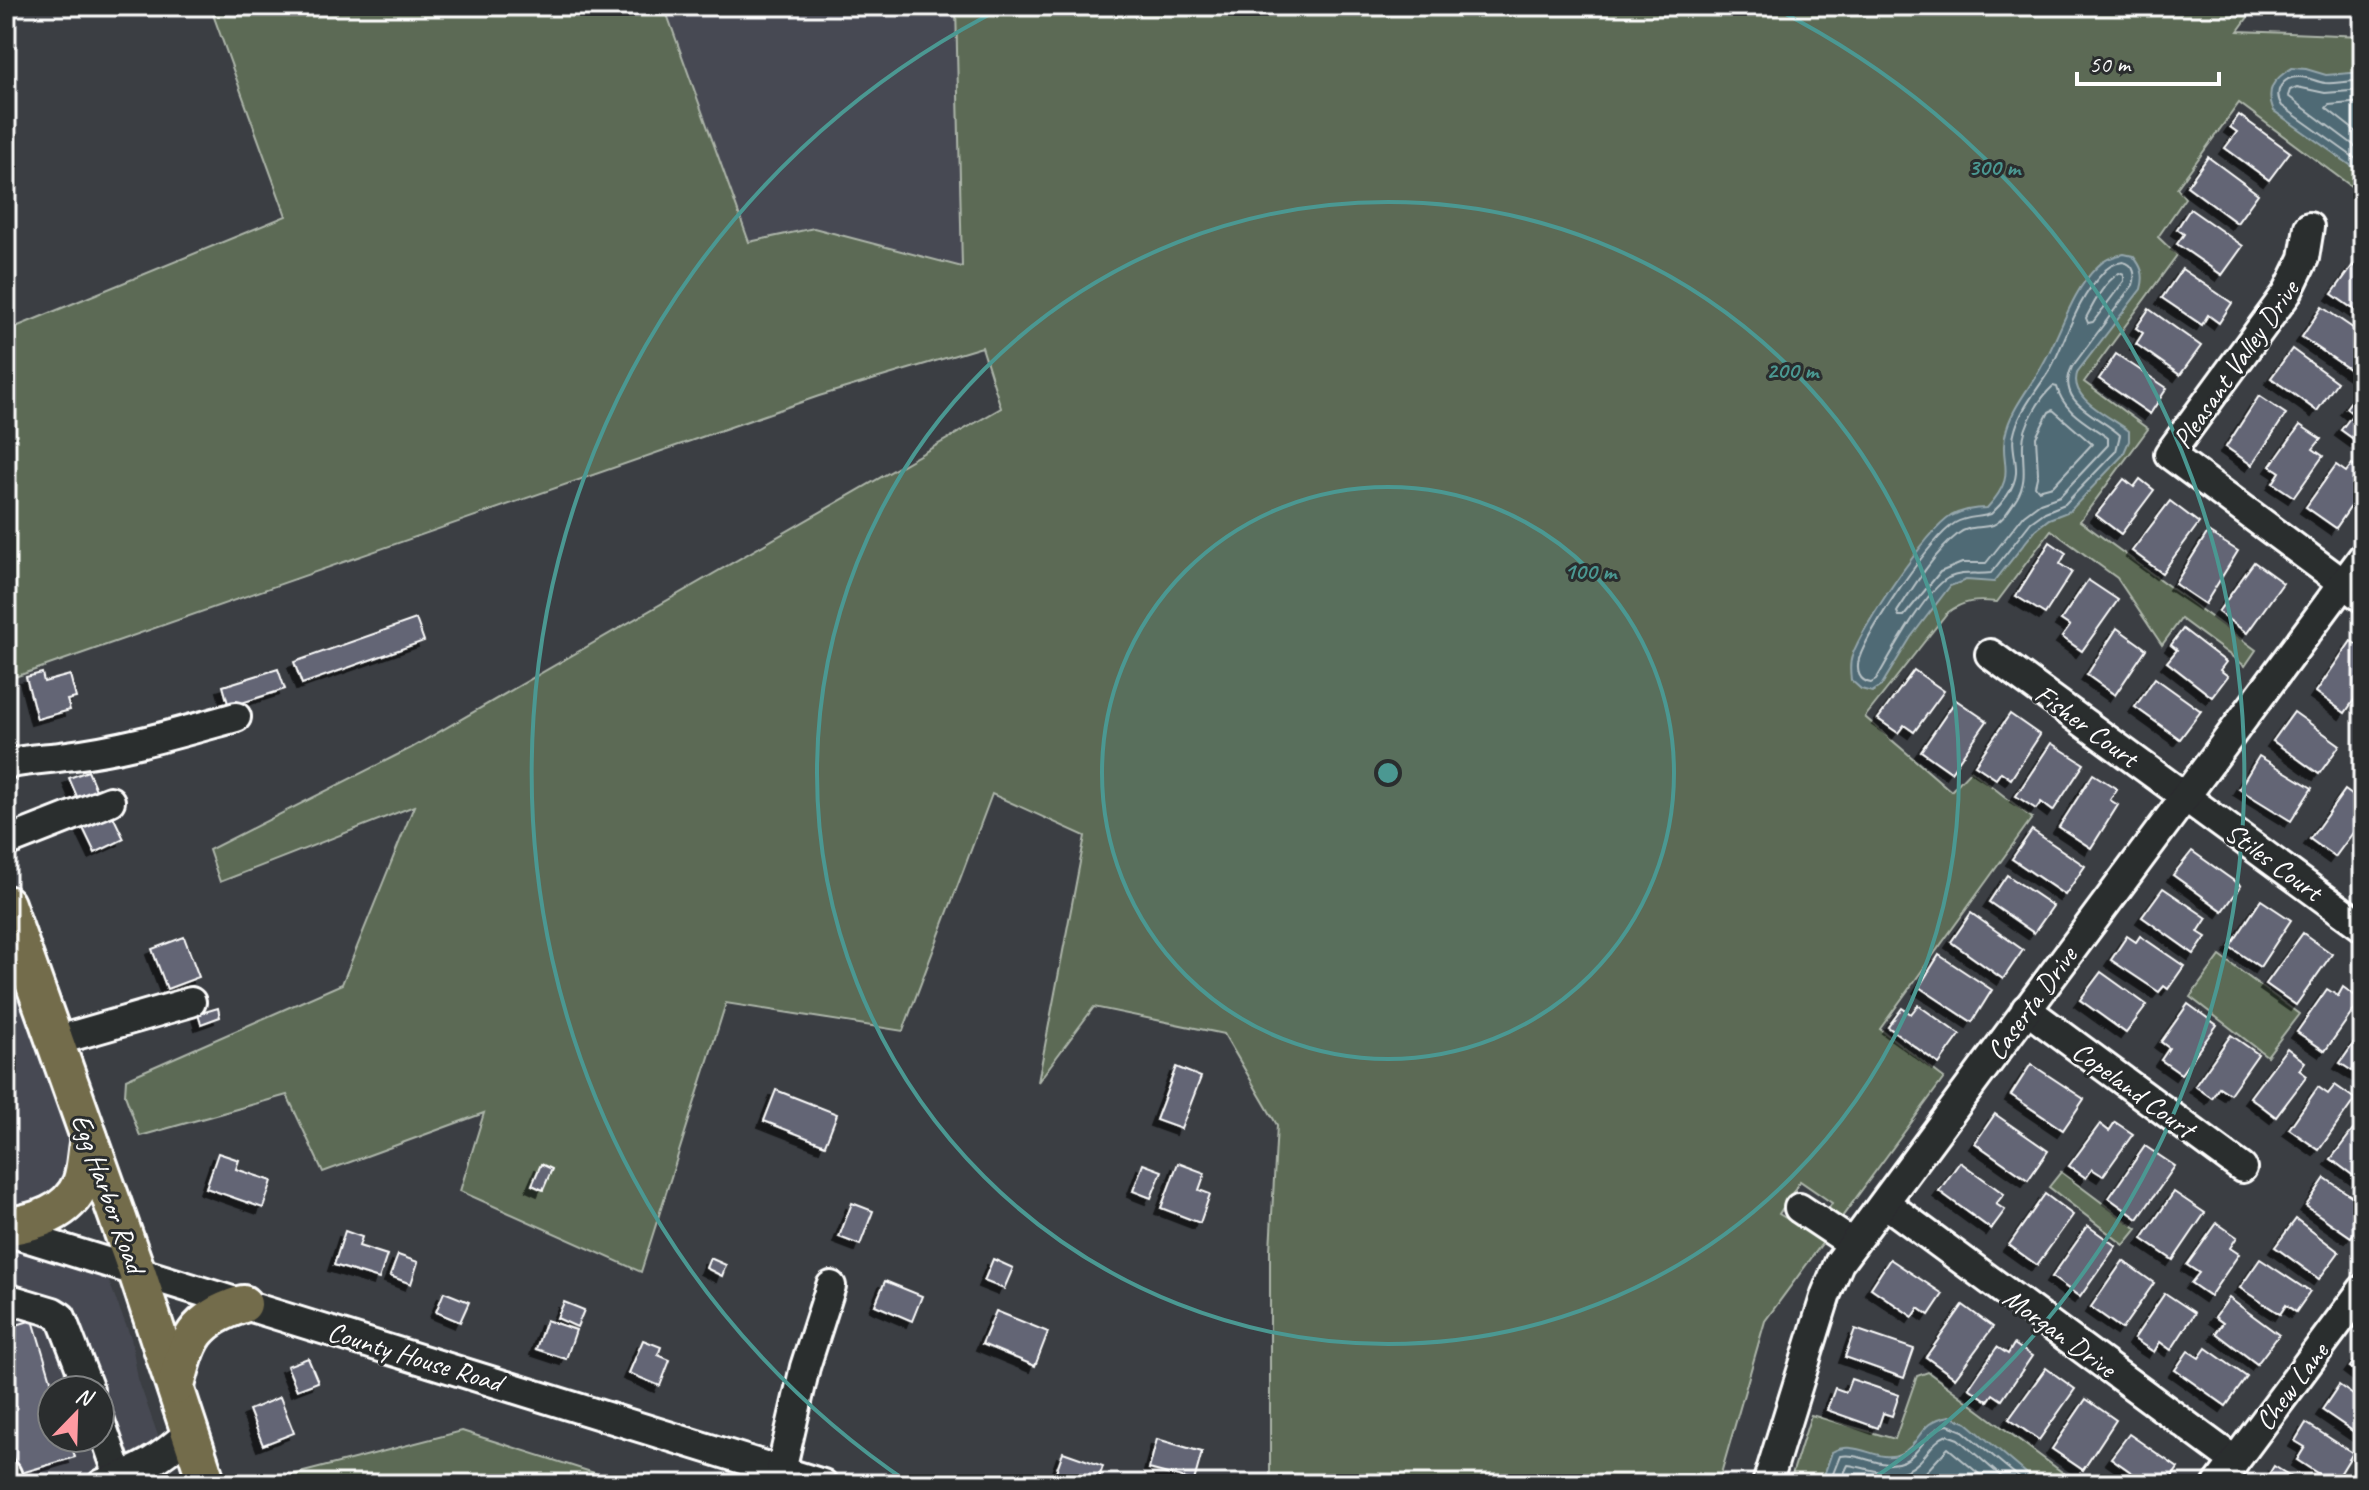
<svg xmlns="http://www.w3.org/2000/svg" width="2369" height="1490" font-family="Caveat,sans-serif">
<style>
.built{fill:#474a52;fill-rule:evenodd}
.green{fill:#5b6b54;stroke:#adb5aa;stroke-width:2}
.water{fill:#4f6a74;stroke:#95a6ac;stroke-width:2}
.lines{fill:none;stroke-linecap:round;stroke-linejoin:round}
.shore{stroke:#b9c3c7;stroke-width:2}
.building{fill:#636574;stroke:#fff;stroke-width:2;filter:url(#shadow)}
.minor-casing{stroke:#fff;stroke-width:34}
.major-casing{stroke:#fff;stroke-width:42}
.minor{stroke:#2a2d2e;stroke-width:28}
.major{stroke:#736c4b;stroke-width:36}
.ring{fill:none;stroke:#4b9892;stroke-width:4}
.labels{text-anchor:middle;stroke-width:6;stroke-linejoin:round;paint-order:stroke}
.street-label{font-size:28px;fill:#fff;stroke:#2a2d2e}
.centre{fill:#4b9892;stroke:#2a2d2e;stroke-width:4}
.ring-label{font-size:24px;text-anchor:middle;font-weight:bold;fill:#4b9892;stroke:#2a2d2e;stroke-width:6;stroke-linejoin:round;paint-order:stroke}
</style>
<defs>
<filter id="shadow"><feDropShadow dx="-6" dy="6" stdDeviation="0" flood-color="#0009"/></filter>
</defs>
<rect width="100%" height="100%" fill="#3b3e43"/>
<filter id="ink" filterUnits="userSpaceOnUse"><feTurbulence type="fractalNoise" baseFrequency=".0125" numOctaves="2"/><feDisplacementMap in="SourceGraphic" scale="16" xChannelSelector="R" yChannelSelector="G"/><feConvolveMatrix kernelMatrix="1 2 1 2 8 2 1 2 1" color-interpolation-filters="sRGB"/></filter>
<g filter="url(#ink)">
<g class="built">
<polygon points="664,6 956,6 962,267 814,228 749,242"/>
<polygon points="6,904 89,1137 81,1183 6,1227"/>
<path d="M 6,1244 L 98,1272 L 108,1279 L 131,1338 L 138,1379 L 175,1484 L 6,1484 ZM 52,1390 L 100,1390 L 100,1438 L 52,1438 Z"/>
</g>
<g class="green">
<path d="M 210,6 L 664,6 L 749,242 L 814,228 L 962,267 L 956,6 L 2249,6 L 2253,10 L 2238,31 L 2363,36 L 2363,195 L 2239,103 L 2177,188 L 2185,198 L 2158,237 L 2177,255 L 2084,382 L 2148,429 L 2080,521 L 2256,650 L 2245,666 L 2181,619 L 2162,645 L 2117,578 L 2051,530 L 1997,602 C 1976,600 1964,600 1947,613 L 1865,717 L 1951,791 L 1971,770 L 2032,818 L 1880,1029 L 1944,1078 L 1836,1225 L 1824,1216 L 1832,1203 L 1800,1181 L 1779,1214 L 1812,1234 L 1817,1226 L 1829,1234 L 1765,1321 L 1718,1484 L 1270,1484 L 1270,1250 L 1277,1125 L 1224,1034 L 1094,1007 L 1038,1082 L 1085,836 L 992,794 L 903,1031 L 726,1003 L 641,1272 L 460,1191 L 484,1113 L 323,1172 L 287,1095 L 140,1136 L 125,1095 L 126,1079 L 342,984 L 414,806 L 220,882 L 209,850 L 411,748 L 1001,408 L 982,347 L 819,396 L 6,680 L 6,331 L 286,216 Z"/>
<polygon points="2220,956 2299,1014 2267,1056 2190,997"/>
<polygon points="2061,1172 2137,1229 2124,1245 2049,1187"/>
<polygon points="1928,1372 2078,1484 1789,1484 1811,1415 1895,1439 1917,1376"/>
<polygon points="462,1431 629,1484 257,1484"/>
</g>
<g class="water">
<path d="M 2292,68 L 2306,69 L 2326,75 L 2363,72 L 2363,174 L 2274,111 C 2265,90 2273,79 2292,68 Z"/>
<path d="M 2124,254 L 2133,256 C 2142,267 2145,275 2141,289 L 2078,371 C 2066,399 2111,416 2129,431 L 2129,441 L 2123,455 L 2070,511 L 2049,519 L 2036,529 L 1994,582 L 1966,580 L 1950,586 L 1911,637 L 1881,686 L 1872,692 L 1861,689 L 1851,680 C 1850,672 1849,664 1852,656 C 1862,626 1926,532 1951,516 C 1962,510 1974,508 1987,508 C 2021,471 1996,464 2007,428 C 2014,405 2032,385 2043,364 C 2061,333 2071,292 2097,267 C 2104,259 2113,256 2124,254 Z"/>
<path d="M 1950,1416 L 1967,1423 L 2039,1484 L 1821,1484 L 1832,1452 C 1856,1438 1878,1464 1900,1454 C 1922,1444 1917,1421 1950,1416 Z"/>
</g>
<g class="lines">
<g class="shore">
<path d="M 2363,80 C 2351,81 2337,84 2325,83 C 2316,82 2309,77 2300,77 C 2282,76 2273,92 2282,106 L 2363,164"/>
<polyline points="2363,90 2325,93 2297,87 2290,90 2288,96 2363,152"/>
<polyline points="2363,102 2329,105 2326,108 2363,137"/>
<path d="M 2123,262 C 2135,264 2136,276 2133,285 L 2072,367 C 2055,403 2098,415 2120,435 L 2116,451 L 2065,504 L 2045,512 L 2031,522 L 1991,573 C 1976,575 1963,571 1948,578 C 1925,591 1890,656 1876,680 L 1871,683 C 1859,681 1856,671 1859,659 C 1868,630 1930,539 1955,523 C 1967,516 1979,518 1991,514 C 2002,504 2015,488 2016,473 C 2017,458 2010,445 2015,430 C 2022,406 2040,387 2052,366 C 2067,336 2078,298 2102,274 C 2107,267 2115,263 2123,262 Z"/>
<path d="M 2119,273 L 2124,275 L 2124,281 L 2093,322 L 2088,323 L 2086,318 C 2095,301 2103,284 2119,273 Z"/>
<path d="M 2053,386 L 2057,387 C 2063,412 2089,424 2108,438 L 2108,445 L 2060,496 L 2040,503 L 2024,515 L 1986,563 L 1962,563 L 1940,572 L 1904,616 L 1899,616 L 1897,612 C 1914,586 1934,553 1958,534 C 1969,525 1980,529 1993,525 C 2003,521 2011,507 2017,498 C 2028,479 2022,465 2023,444 C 2023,425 2040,398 2053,386 Z"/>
<polygon points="2053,410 2092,444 2053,486 2038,490 2035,486 2038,473 2036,437 2049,412"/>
<path d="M 1829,1484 L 1840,1456 C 1862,1452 1882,1471 1904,1461 C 1923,1452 1926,1428 1948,1425 L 1963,1431 L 2027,1484"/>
<path d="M 1839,1484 L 1848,1465 C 1873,1468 1898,1484 1920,1461 C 1929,1452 1934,1440 1947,1435 L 1958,1439 L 2010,1484"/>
<polyline points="1904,1484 1925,1473 1948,1448 1991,1484"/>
</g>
</g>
<g class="building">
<polygon points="2239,115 2290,152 2269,180 2225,148 2237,132 2230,127"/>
<polygon points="2208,157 2258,194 2237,223 2187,186"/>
<polygon points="2190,209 2243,246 2222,275 2177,244 2184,234 2177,229"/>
<polygon points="2353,265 2363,272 2363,316 2332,294"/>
<polygon points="2182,269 2232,303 2219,323 2208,315 2202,325 2162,298"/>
<polygon points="2322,307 2363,335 2363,360 2355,373 2302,337"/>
<polygon points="2149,309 2201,346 2180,375 2136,344 2143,333 2136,328"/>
<polygon points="2292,349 2337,382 2317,411 2271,378"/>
<polygon points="2116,354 2167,388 2150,414 2099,379"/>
<polygon points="2259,396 2286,414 2252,465 2226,447"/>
<polygon points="2355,396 2363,402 2363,446 2341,430 2353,414 2346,408"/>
<polygon points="2300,425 2321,439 2313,449 2323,456 2294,497 2273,483 2280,472 2271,466"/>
<polygon points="2352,464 2363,471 2363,489 2336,528 2306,507 2336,465 2346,472"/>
<polygon points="2124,479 2134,487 2140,479 2154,490 2121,534 2096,515"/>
<polygon points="2170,501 2199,523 2162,573 2132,551"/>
<polygon points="2208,532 2238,551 2205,604 2175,584"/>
<polygon points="2050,542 2066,553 2060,564 2072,572 2045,614 2016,596"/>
<polygon points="2254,562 2283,583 2247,633 2218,612"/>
<polygon points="2088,580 2118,600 2082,651 2062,637 2070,626 2061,620"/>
<polygon points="416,619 424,641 302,684 294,662"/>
<polygon points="2117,628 2146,649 2115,695 2087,675"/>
<polygon points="2183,629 2226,662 2220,670 2228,676 2212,697 2167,662 2177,650 2171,645"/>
<polygon points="2351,641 2363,649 2363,687 2345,713 2316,692"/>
<polygon points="278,669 285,689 229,707 223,686"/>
<polygon points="1914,670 1944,691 1914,732 1904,725 1898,733 1878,719"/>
<polygon points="42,673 44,682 70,675 76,698 67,700 70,710 37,719 26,677"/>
<polygon points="2155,678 2201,711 2180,739 2135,707"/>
<polygon points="1956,700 1987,721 1951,772 1921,751"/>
<polygon points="2294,712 2340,745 2319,774 2273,741"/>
<polygon points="2010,714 2040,735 2011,779 2001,772 1996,779 1975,765"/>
<polygon points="2051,743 2084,764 2053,811 2041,802 2036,809 2016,796"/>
<polygon points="2259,756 2312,788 2291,821 2239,789"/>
<polygon points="88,771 97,792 78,799 69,778"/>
<polygon points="2093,774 2117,789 2110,800 2118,805 2091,848 2059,827"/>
<polygon points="2345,790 2363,803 2363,819 2335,857 2310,839"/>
<polygon points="112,814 124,839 95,853 83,828"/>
<polygon points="2032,830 2085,866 2065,895 2012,859"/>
<polygon points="2192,851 2241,886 2223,911 2173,875"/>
<polygon points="2007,875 2053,906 2034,933 1989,902"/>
<polygon points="2163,888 2207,918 2198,932 2206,937 2194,954 2142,917"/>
<polygon points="2261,900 2291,920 2260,967 2230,947"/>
<polygon points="1971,913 2023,950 2003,979 1951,942"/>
<polygon points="2303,933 2332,954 2296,1005 2266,984"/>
<polygon points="2127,936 2136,942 2140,936 2184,966 2168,989 2164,986 2159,992 2111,960"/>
<polygon points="184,937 199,977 167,989 152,949"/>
<polygon points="1939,955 1992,990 1972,1022 1919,987"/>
<polygon points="2101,972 2147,1005 2126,1033 2080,1000"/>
<polygon points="2343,987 2361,1000 2325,1051 2297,1032 2327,989 2338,996"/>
<polygon points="2188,1004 2217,1025 2181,1074 2161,1060 2169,1048 2161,1042"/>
<polygon points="1918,1005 1960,1035 1939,1064 1888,1027 1902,1008 1911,1014"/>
<polygon points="218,1008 220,1017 201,1024 198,1014"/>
<polygon points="2363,1030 2363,1078 2340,1063"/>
<polygon points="2231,1035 2258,1054 2230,1094 2219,1087 2212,1098 2195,1086"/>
<polygon points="2287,1048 2305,1062 2299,1070 2307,1076 2276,1117 2250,1097"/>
<polygon points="2031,1064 2084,1099 2063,1130 2011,1095"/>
<polygon points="1176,1067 1201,1077 1181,1129 1156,1120"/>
<polygon points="2335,1085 2355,1099 2319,1150 2289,1129 2318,1087 2328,1094"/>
<polygon points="776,1090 837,1114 825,1145 764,1121"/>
<polygon points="1995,1114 2048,1151 2028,1180 1975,1143"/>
<polygon points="2115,1122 2133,1134 2103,1176 2092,1169 2086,1178 2069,1166 2100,1124 2109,1131"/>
<polygon points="2353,1130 2363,1138 2363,1183 2331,1159"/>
<polygon points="2145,1146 2175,1166 2138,1219 2109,1198"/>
<polygon points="218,1153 239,1160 236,1169 272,1181 263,1208 206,1188"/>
<polygon points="1960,1162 2004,1194 1996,1204 2005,1210 1991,1229 1939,1191"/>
<polygon points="1178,1163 1205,1173 1199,1190 1210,1194 1200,1223 1161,1208"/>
<polygon points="541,1164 552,1169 543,1190 532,1185"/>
<polygon points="1143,1164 1162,1171 1151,1198 1133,1191"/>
<polygon points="2325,1178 2363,1204 2363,1219 2351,1237 2306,1206"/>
<polygon points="2174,1192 2205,1213 2173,1260 2142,1239"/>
<polygon points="2045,1194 2073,1215 2037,1265 2009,1245"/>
<polygon points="852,1203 873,1211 860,1245 839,1237"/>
<polygon points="2296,1219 2339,1252 2319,1279 2275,1247"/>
<polygon points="2217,1223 2237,1237 2230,1248 2239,1254 2210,1296 2191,1283 2199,1273 2187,1265"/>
<polygon points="2088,1226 2116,1246 2080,1297 2052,1277"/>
<polygon points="345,1231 362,1237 359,1246 387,1255 379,1279 334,1265"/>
<polygon points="398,1255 418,1262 411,1284 390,1276"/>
<polygon points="710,1258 726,1265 722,1276 706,1268"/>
<polygon points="993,1259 1013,1268 1004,1289 984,1281"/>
<polygon points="1890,1259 1943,1294 1929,1315 1919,1308 1913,1317 1871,1288"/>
<polygon points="2260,1259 2310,1292 2296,1312 2286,1305 2280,1314 2240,1288"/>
<polygon points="2123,1261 2154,1283 2122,1329 2091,1307"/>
<polygon points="885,1281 922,1296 912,1321 875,1305"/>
<polygon points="444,1292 469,1302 460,1322 436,1312"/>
<polygon points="2165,1293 2195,1313 2171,1350 2160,1342 2154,1352 2134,1339"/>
<polygon points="2229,1298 2279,1335 2257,1364 2216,1333 2223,1323 2215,1317"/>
<polygon points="564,1302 584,1310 577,1327 557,1318"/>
<polygon points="1963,1305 1993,1327 1955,1378 1926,1357"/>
<polygon points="996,1311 1048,1332 1035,1366 982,1344"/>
<polygon points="33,1320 54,1390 52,1390 52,1438 69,1438 75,1457 18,1474 6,1433 6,1328"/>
<polygon points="546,1320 576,1330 566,1359 536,1349"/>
<polygon points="1855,1329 1914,1349 1904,1378 1845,1357"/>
<polygon points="643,1340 661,1347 658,1355 670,1360 660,1386 629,1373"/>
<polygon points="2014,1344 2032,1356 2002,1400 1993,1394 1988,1401 1969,1388 1997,1347 2008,1354"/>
<polygon points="2206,1348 2247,1377 2226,1406 2175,1370 2188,1351 2199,1358"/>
<polygon points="2363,1349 2363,1377 2350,1367"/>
<polygon points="308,1358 318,1382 297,1390 287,1366"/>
<polygon points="2046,1368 2075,1389 2039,1440 2009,1419"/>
<polygon points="1851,1379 1899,1395 1892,1416 1883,1413 1878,1428 1827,1410 1835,1388 1846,1392"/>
<polygon points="2339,1385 2363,1402 2363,1438 2322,1410"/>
<polygon points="280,1397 294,1433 263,1445 249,1410"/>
<polygon points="2086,1399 2116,1420 2083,1470 2052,1449"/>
<polygon points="2306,1423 2353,1453 2334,1484 2297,1460 2305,1447 2295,1441"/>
<polygon points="2129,1434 2178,1468 2167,1484 2148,1484 2111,1458"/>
<polygon points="1157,1439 1202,1452 1194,1481 1149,1469"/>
<polygon points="1063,1452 1103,1466 1097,1484 1052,1483"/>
<polygon points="2274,1466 2303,1484 2263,1484"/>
</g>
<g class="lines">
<defs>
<g id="minor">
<polyline points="2309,227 2304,258 2287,293 2169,454 2363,598"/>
<polyline points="1990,654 2363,927"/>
<path d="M 6,764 C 27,759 46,759 67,756 C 125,749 181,732 236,717"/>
<polyline points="6,842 110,801"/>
<polyline points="2026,1009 2242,1168"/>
<polyline points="55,1041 191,1002"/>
<polyline points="1885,1203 2235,1461"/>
<polyline points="1799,1208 1853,1244"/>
<polyline points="6,1231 823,1484"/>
<polyline points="6,1298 53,1312 61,1317 89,1390"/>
<polyline points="100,1421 122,1484"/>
<polyline points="781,1471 805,1367 831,1286"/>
<polyline points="6,1474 10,1484"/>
<path d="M 102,1484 C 141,1470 159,1460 190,1432"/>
<polyline points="1767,1484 1826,1294 1839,1263 2363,557"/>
<polyline points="2218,1484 2363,1289"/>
</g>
<g id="major">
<polyline points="6,904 137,1272 207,1484"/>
<path d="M 6,1227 C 35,1222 68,1214 81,1183 C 86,1170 86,1152 89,1138"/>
<path d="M 176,1386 C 188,1339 193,1320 243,1304"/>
</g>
</defs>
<use href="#minor" class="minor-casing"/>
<use href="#major" class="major-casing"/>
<use href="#minor" class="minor"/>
<use href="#major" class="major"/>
</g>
</g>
<circle cx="1388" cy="773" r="286" fill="#4b9892" fill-opacity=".12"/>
<g class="ring">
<circle cx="1388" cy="773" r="286"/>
<circle cx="1388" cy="773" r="571"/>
<path d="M909 1483A857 857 0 0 1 1006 6M1770 6A857 857 0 0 1 1867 1483"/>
</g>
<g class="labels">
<g class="street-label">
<text transform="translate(2235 364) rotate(-55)" y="10">Pleasant Valley Drive</text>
<text transform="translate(2087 725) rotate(36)" y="10">Fisher Court</text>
<text transform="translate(2274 861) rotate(36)" y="10">Stiles Court</text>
<text transform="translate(2031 1003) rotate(-54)" y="10">Caserta Drive</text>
<text transform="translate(2134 1089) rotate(36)" y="10">Copeland Court</text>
<text transform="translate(109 1193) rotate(70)" y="10">Egg Harbor Road</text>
<text transform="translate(2060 1332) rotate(36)" y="10">Morgan Drive</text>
<text transform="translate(415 1356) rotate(17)" y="10">County House Road</text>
<text transform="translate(2291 1386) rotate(-53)" y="10">Chew Lane</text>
</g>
</g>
<circle cx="1388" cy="773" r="12" class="centre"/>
<g class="ring-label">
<text x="1994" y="175">300 m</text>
<text x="1792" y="378">200 m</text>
<text x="1590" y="579">100 m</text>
</g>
<rect width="2369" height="1490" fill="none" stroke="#2a2d2e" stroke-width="32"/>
<rect x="16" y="16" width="2337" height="1458" fill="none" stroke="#fff" stroke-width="3" filter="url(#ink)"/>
<g transform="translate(76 1414) rotate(23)"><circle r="38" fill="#2a2d2e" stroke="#7f8182" stroke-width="2"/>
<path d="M0-6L14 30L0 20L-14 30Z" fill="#ff9aa2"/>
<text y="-12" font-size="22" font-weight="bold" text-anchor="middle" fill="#ffffff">N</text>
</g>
<path d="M2077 72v12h142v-12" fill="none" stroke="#ffffff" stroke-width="4"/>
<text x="2089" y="72" font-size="24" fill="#ffffff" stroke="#2a2d2e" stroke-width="6" paint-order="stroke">50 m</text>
</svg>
